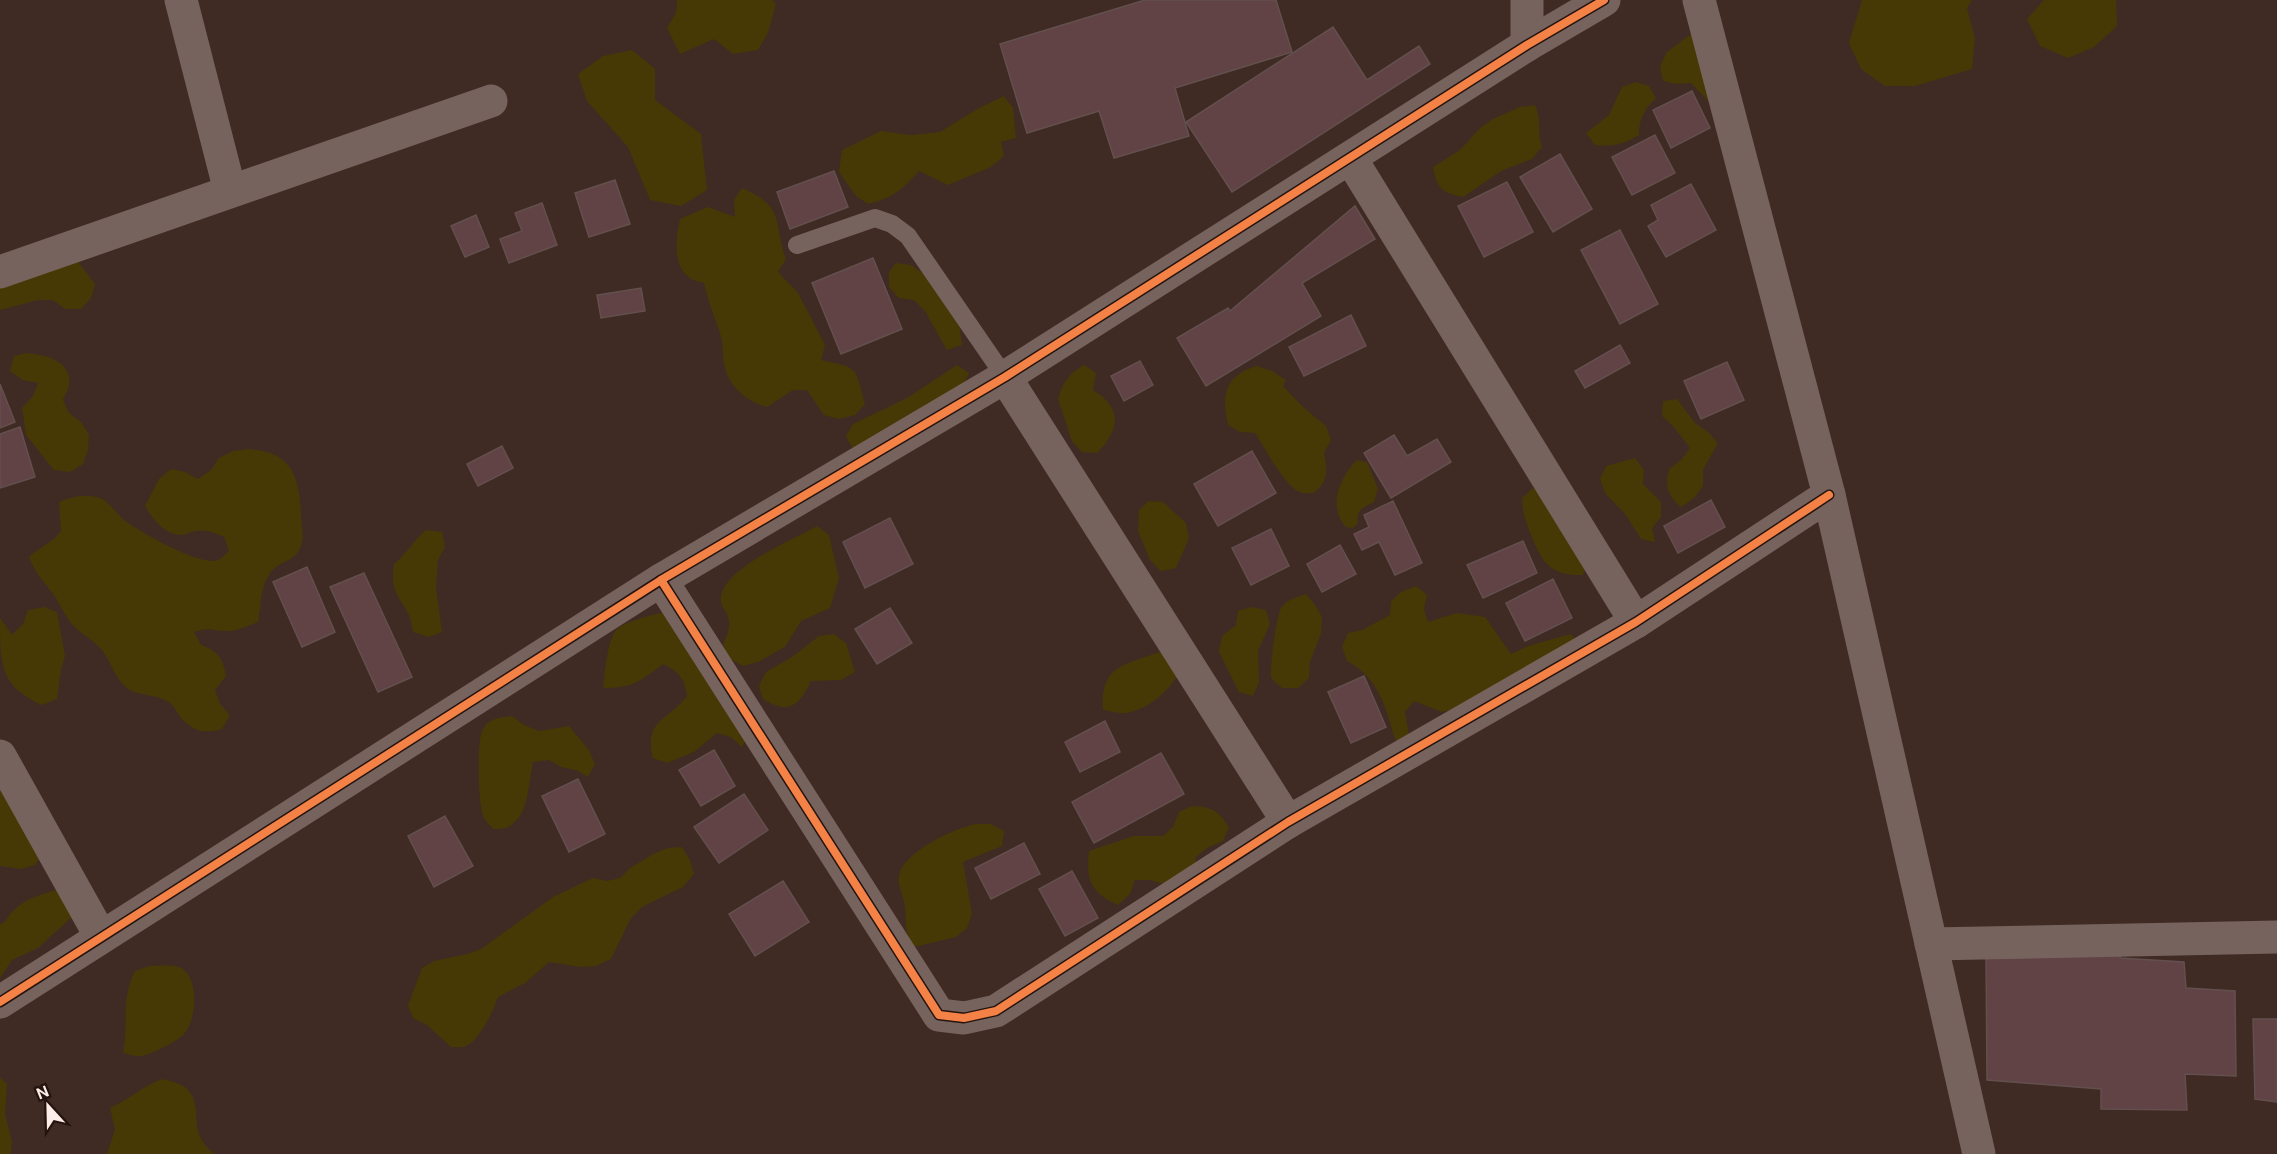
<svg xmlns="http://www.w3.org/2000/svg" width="2277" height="1154" font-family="'DM Sans',sans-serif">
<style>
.green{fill:#463905}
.building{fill:#614345;stroke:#63504e;stroke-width:1.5}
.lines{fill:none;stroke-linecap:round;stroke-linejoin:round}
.lane{stroke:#76635e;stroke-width:18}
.street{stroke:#76635e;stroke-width:33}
.cycleway-casing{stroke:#25130e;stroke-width:11}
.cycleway{stroke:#f48246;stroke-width:8}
</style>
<rect width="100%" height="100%" fill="#402a24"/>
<g class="green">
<polygon points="677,0 772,0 776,4 768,33 758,50 733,54 714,39 680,54 667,28 676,13"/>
<polygon points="1862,0 1972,0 1967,8 1975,38 1972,69 1915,86 1885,86 1861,69 1849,43"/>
<polygon points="2044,0 2116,0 2117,26 2094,47 2068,58 2040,46 2027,19"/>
<polygon points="1692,33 1711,104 1691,83 1676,84 1663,81 1660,66 1667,52"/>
<polygon points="632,50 655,69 655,100 701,134 707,190 681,206 650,200 628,147 587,101 578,74 603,56"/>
<path d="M 1636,82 L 1649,86 L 1656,98 C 1644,110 1639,118 1639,135 C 1624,144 1613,147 1595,145 L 1586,133 L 1609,115 L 1622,87 Z"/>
<path d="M 1004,96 L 1013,108 L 1016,138 L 1001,142 L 1004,156 L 991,167 L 948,185 L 919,171 C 902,189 894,198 868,204 L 856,196 L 839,172 L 842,150 L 881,131 L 911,135 L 940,132 L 979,108 Z"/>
<path d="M 1535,105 C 1542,121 1537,131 1542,147 L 1532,159 L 1501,171 L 1463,197 C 1442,193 1437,188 1433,167 L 1460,150 L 1480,128 L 1493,119 L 1520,107 Z"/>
<path d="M 742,188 C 787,208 772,221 786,259 L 778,272 L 798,293 L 811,318 L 825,345 L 821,360 C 859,368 855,366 865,404 L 855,415 L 839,419 L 824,415 L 807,390 L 793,390 L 767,407 C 748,402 730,388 725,368 C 722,358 724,347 721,336 C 715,318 708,301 704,283 C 700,282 694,281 690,278 C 672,267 676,236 680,219 L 708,207 L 735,217 L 734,200 Z"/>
<polygon points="76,259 95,284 91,298 81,309 65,309 53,300 38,300 0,310 0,273"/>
<polygon points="896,263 911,265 947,290 958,316 962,345 947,350 925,311 914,300 899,298 889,287 889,272"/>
<path d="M 27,353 C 46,355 73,361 69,386 C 68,390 64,396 63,400 L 69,413 L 81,422 L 89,435 L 88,450 L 83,464 L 70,472 L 54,470 L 26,435 L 22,408 L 33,396 L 38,383 L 23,380 L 10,371 L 14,356 Z"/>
<polygon points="957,365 969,373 962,388 856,455 846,436 853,424 907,398"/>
<path d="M 1084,365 L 1096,373 L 1093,390 C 1123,408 1120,430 1097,453 L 1082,452 L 1072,441 L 1058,399 L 1063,385 L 1072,373 Z"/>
<path d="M 1257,366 L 1272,371 L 1286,380 L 1283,386 L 1303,407 L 1326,426 L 1331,440 L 1324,453 C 1328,471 1328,481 1314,493 C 1310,493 1303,494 1300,492 C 1284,486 1265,447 1255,433 L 1240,432 L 1228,425 C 1221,395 1225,375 1257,366 Z"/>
<path d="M 1677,399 L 1695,423 L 1708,432 L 1718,443 L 1703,470 L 1703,486 L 1694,498 L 1681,507 C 1667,495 1665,486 1669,469 L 1681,460 L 1690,448 L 1673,426 L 1662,416 L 1663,401 Z"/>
<path d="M 248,449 C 291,451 300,476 301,515 C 301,527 305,534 301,546 C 295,562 282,560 273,570 C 259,585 262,603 258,622 C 247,626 236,632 224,631 C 209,630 210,627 194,632 L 201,645 C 218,651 223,658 226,676 L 215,690 L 220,704 L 230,715 L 222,729 C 205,734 194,732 181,718 C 177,713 175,707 170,703 C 157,693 138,697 127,688 C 114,678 112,663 102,650 C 93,639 80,634 71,623 C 64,614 60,604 54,595 C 44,582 35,573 29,557 C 40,547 52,543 61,531 L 59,502 C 71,497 86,493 100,498 C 109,501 116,513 124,520 C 139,531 200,567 218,560 C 222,558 226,554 229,551 L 224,537 C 214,533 207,529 196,531 C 191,531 186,535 182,535 C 165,535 152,519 145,506 L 159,479 L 171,469 L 185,472 L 198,479 L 211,470 L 219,458 L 233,451 Z"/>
<polygon points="1635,458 1644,470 1643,484 1661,502 1661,517 1652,528 1655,542 1641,539 1626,515 1605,493 1600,479 1606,466"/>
<path d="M 1357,460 L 1367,462 L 1378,489 L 1374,502 C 1363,508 1356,509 1358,523 L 1353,528 L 1346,527 C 1327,506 1340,477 1357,460 Z"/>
<path d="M 1533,488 L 1547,497 L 1587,561 L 1583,575 C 1550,576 1542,562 1531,535 C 1526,522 1522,512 1522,498 Z"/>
<polygon points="1149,501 1163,502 1186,523 1189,538 1176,568 1161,571 1150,560 1138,531 1139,510"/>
<path d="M 817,526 L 829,535 L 839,578 L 830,608 L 801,621 L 785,647 L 758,662 L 743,666 L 728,658 L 723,645 C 727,635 732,625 727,614 C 725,610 721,605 721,601 C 718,570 793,540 817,526 Z"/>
<path d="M 426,530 L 442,532 L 445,547 L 438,560 L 436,588 L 442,632 L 429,637 L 413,632 C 410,600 388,601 394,564 C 407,553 414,540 426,530 Z"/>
<path d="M 1416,586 L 1427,595 L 1424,609 L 1428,622 L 1457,613 L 1485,617 L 1511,654 L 1528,646 L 1571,634 L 1579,646 L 1458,708 L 1442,712 L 1414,701 L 1405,712 L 1410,741 L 1395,740 C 1386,707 1379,678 1347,661 L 1342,647 L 1348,633 L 1362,630 L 1390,615 L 1391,601 L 1401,592 Z"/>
<path d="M 1306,594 L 1315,605 L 1322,617 L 1321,633 L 1310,662 L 1309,678 L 1298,688 L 1282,688 L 1271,678 C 1270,666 1276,617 1281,608 C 1286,600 1297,597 1306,594 Z"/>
<path d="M 44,607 L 57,612 L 65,656 L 61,670 L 57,699 L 42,705 C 0,686 0,665 0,618 L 12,635 L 23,624 L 28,610 Z"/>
<polygon points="1251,607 1266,610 1270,624 1258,651 1259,682 1253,696 1239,692 1219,652 1222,636 1236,625 1238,611"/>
<path d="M 661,613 L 675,618 L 749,733 L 742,747 L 731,737 L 717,733 L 694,752 L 667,763 L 653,758 C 644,719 668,721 687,696 C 685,679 679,672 663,664 C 639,682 633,688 603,688 C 605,673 607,640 617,629 C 625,622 651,615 661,613 Z"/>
<path d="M 834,634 L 846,643 L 855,672 L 841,680 L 811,681 C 799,706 789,715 763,699 L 759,686 L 766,672 L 792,657 L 819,636 Z"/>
<path d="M 1162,651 L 1181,670 C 1170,690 1150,709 1126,713 C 1119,714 1110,711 1103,710 C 1100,664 1126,665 1162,651 Z"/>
<path d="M 512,716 L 524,725 L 539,731 L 569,726 L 589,750 L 595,764 L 588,777 L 576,770 L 561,767 L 549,760 L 533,762 C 528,782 530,816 508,827 C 504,829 497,829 493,829 C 491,826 486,822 484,818 C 478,807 476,741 483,729 C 489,718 501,717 512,716 Z"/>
<polygon points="0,777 44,853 35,865 21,869 0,866"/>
<path d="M 1192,806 C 1212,807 1218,810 1229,827 L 1223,841 L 1207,848 L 1196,857 L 1194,873 L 1167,885 L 1150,880 L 1135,880 L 1130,894 L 1118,905 C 1090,892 1086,880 1089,851 L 1134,836 L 1163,836 L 1173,827 L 1179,812 Z"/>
<path d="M 975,824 L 991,824 L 1004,831 L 1002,846 L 963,862 L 972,914 L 967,928 L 956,937 L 914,947 C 903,930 907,925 905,907 C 904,896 897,886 899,875 C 905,851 953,829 975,824 Z"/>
<path d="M 682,847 L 690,860 L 694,874 L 683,887 L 642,907 L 631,918 L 611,959 L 596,966 L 581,967 L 549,962 L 525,983 L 498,997 C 494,1010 479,1041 466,1046 C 462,1048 455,1047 451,1047 L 427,1025 L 413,1018 L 408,1005 L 422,968 L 434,961 L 467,954 L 481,949 L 553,897 L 593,878 L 607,881 L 620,878 L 630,868 L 655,853 L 668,848 Z"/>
<path d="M 66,888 L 73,916 L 38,948 L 12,960 L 0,978 L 0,925 C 7,921 8,916 13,911 C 25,898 50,891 66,888 Z"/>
<path d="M 149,966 C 158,966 174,964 181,968 C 200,979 197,1021 183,1035 C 176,1042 150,1055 141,1056 C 136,1057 128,1054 123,1053 C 129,1022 120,1001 135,971 Z"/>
<polygon points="0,1077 7,1084 5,1114 12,1142 11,1154 0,1154"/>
<path d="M 162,1079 C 170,1081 182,1083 188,1090 C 205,1109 185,1130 214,1154 L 107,1154 L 115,1129 L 110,1108 C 128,1100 143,1086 162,1079 Z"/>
</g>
<g class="building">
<polygon points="1145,0 1276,0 1292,52 1175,88 1189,136 1114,158 1099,111 1027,133 1000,44"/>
<polygon points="1333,27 1367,80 1419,46 1430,64 1232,192 1186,122"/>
<polygon points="1692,91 1710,128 1671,148 1653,110"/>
<polygon points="1655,135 1675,173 1632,195 1612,157"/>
<polygon points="1560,154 1592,209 1553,232 1520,177"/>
<polygon points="834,171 848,207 790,229 777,192"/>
<polygon points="615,180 630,224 589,237 575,193"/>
<polygon points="1507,182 1533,232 1484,257 1458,206"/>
<polygon points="1691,184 1716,230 1666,257 1648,226 1658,220 1651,205"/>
<polygon points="542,203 557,245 509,263 500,239 522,231 515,213"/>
<polygon points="1355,206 1375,239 1302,283 1321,316 1206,386 1177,338 1228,308 1230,311"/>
<polygon points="476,215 489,247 465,257 451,226"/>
<polygon points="1620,230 1658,304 1620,324 1581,250"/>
<polygon points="873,258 902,329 841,354 812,283"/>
<polygon points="641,288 645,311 601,318 597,295"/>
<polygon points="1351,315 1366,346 1304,376 1289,347"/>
<polygon points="1620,345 1630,363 1585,388 1575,371"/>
<polygon points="1140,361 1153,385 1124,401 1111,376"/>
<polygon points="1727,362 1744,400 1701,419 1684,381"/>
<polygon points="0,384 15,422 0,428"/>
<polygon points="20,427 35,477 0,488 0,434"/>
<polygon points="1394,435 1407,456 1437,439 1451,462 1391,498 1364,453"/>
<polygon points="502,446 513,468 478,486 467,464"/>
<polygon points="1252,451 1276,493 1218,526 1194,484"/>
<polygon points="1711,500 1725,527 1678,553 1664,526"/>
<polygon points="1393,501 1422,563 1395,575 1379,542 1362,550 1354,534 1369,527 1364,515"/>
<polygon points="890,518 913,564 865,588 843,542"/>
<polygon points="1271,529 1289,566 1251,585 1232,548"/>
<polygon points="1523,541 1537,573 1483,598 1467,565"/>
<polygon points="1340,545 1356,574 1322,592 1307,564"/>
<polygon points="307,567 335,632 302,647 273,582"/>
<polygon points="364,573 412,677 378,692 330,587"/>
<polygon points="1553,579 1572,618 1525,641 1506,603"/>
<polygon points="890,608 912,643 877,664 855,629"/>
<polygon points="1364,676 1386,727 1351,743 1328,692"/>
<polygon points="1105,721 1120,752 1080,772 1065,742"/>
<polygon points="714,750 735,786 701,806 679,770"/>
<polygon points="1161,753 1184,794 1094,843 1072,802"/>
<polygon points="578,779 605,834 569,852 542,796"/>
<polygon points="744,794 768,830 719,863 694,827"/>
<polygon points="445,816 473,866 434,887 408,836"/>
<polygon points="1024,843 1040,874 991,899 975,868"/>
<polygon points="1072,871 1098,918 1065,936 1039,889"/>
<polygon points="783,881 809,922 755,956 729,914"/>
<polygon points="2123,945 2120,958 2184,962 2186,988 2235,991 2236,1076 2185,1074 2187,1110 2101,1109 2101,1089 1987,1080 1986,950"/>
<polygon points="2253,1019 2277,1019 2277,1102 2255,1099"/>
</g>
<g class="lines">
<polyline class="lane" points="797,245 875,218 892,224 908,236 1005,377"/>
<g class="street">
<polyline points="181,0 230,191"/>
<polyline points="1699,0 1829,495 1979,1154"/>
<polyline points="1527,45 1527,0"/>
<polyline points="1351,159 1636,622"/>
<polyline points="0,272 491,101"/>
<polyline points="1005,377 1288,822"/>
<polyline points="661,580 939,1015 964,1018 996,1011 1288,822 1636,622 1829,495"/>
<polyline points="0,756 101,937"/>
<polyline points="1931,944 2277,937"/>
<polyline points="0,1002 661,580 1005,377 1527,45 1604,0"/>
</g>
<defs>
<g id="cycleway">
<polyline points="661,580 939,1015 964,1018 996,1011 1288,822 1636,622 1829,495"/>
<polyline points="0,1002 661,580 1005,377 1527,45 1604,0"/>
</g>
</defs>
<use href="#cycleway" class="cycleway-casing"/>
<use href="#cycleway" class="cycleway"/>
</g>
<g transform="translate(48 1106) rotate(338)" stroke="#25130e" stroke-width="4.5" paint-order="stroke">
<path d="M0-4.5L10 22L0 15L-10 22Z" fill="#fdede9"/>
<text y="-9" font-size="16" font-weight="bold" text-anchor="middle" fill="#fdede9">N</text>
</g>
</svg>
